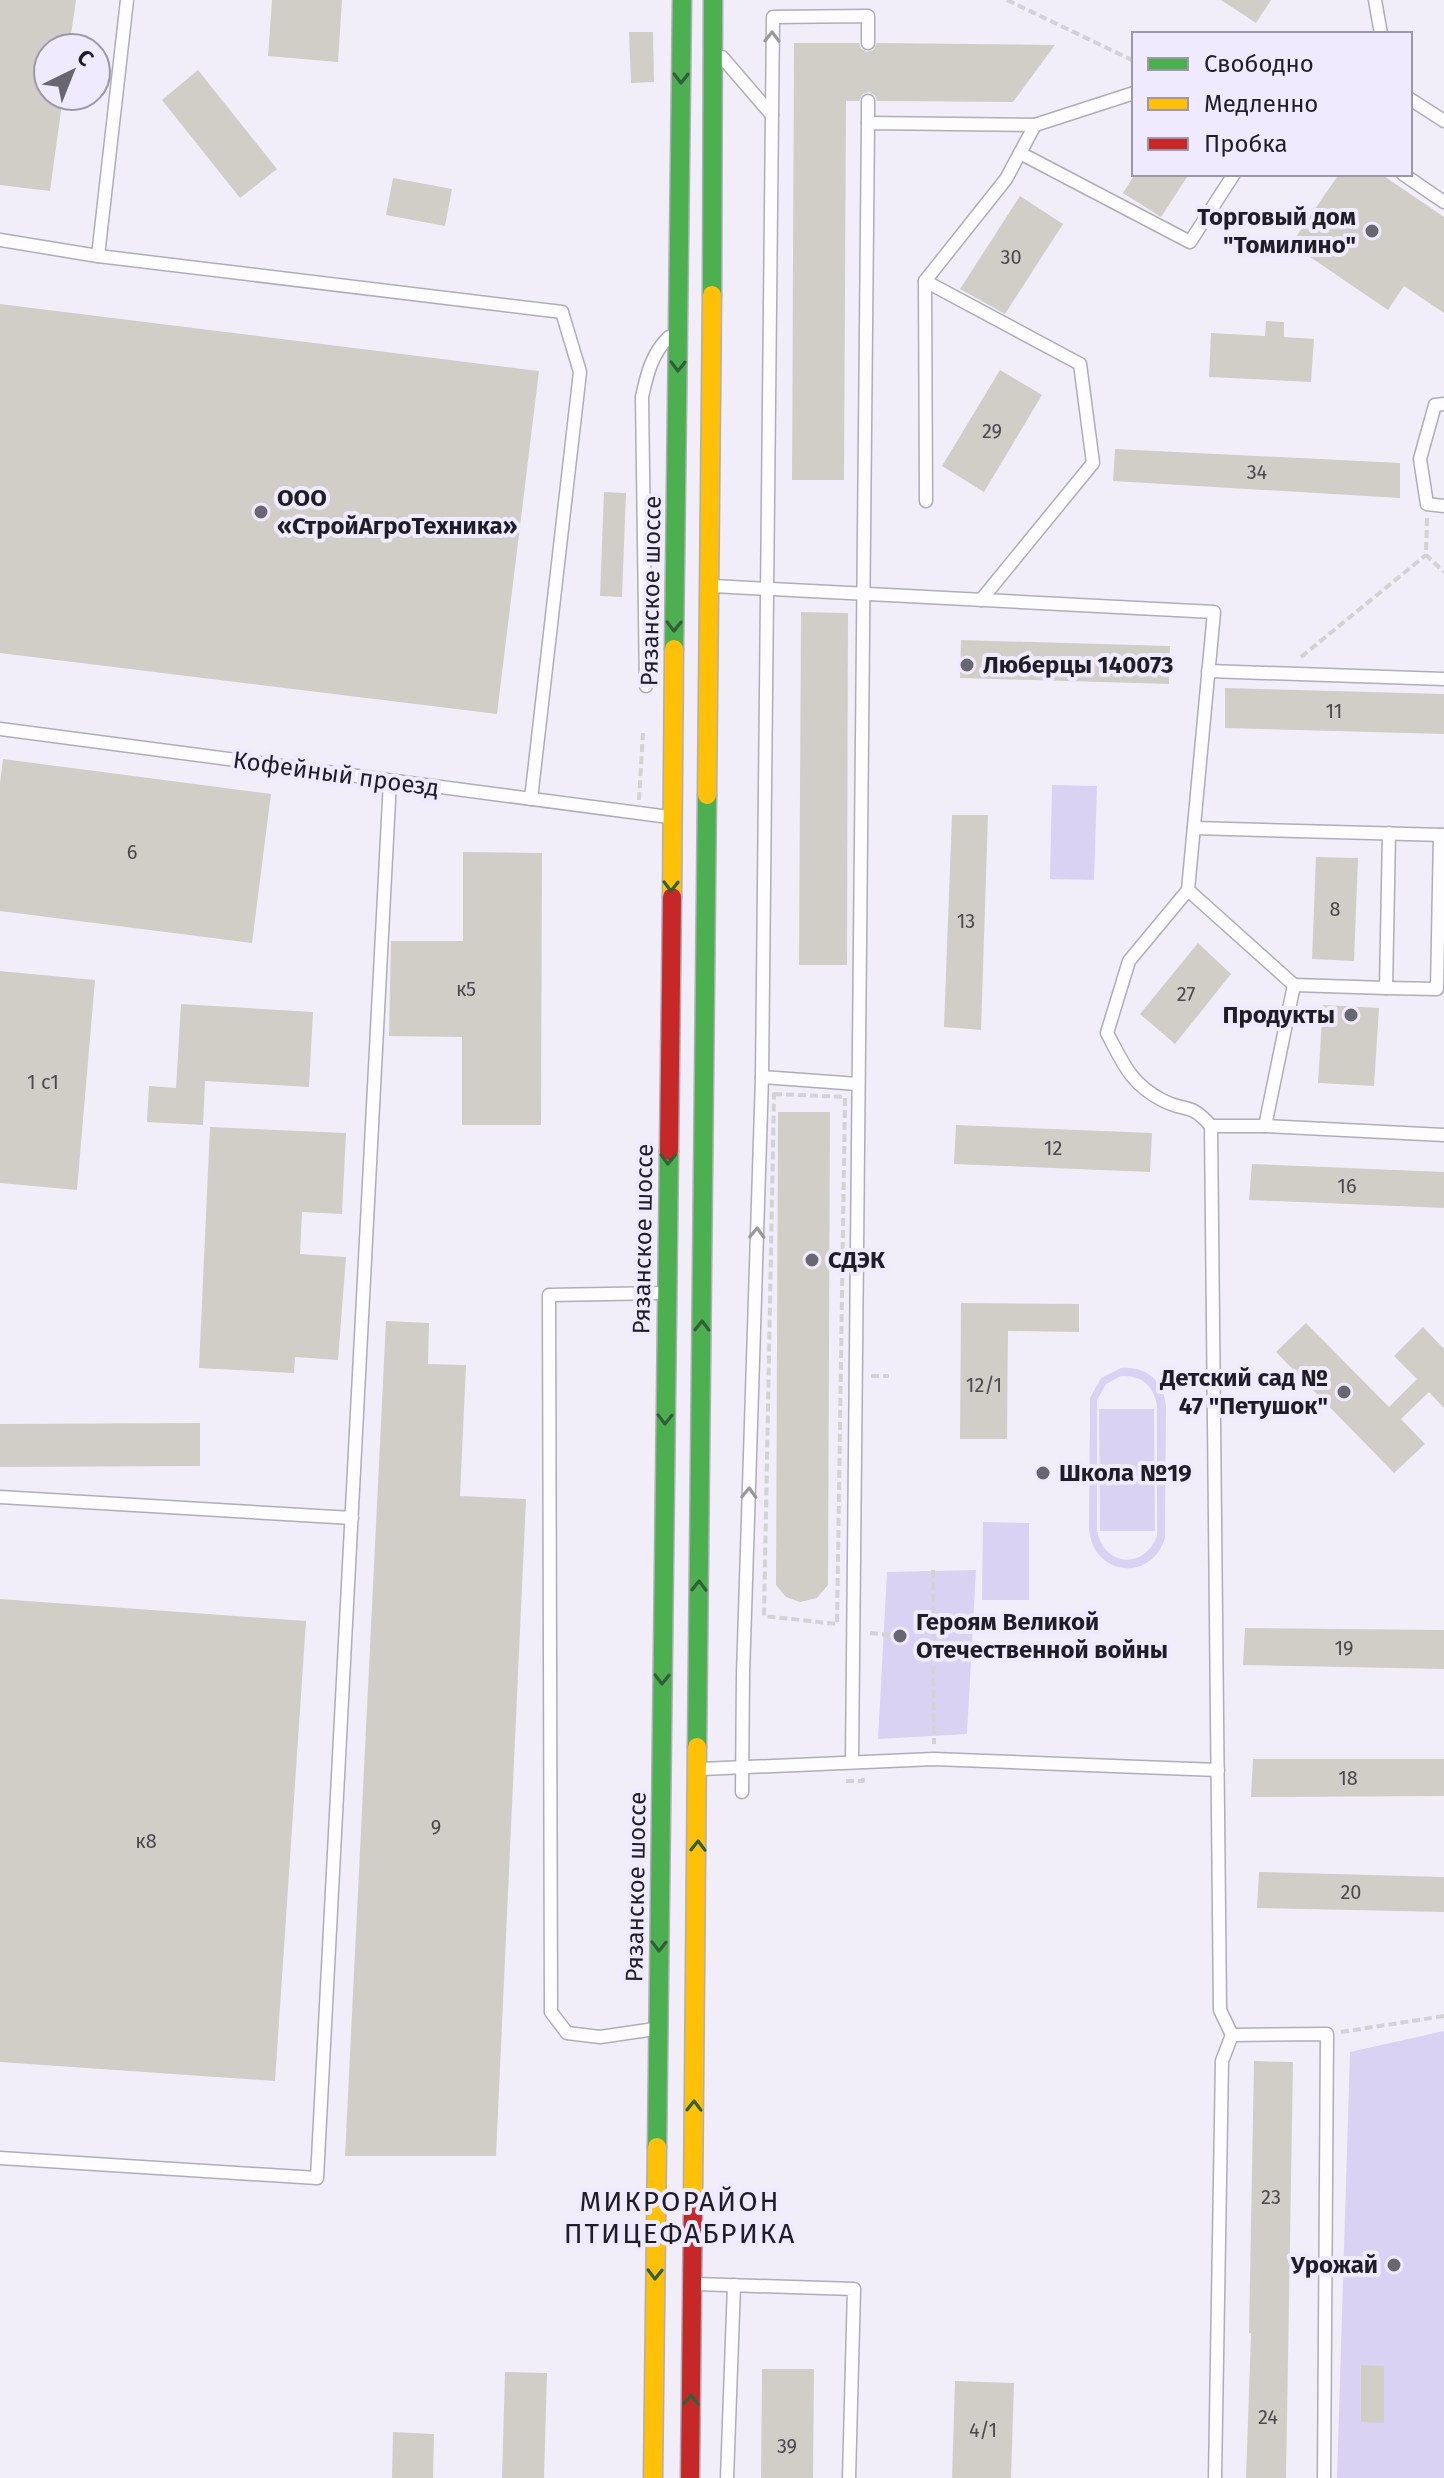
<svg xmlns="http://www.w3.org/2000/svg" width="1444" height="2478" font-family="'Fira Sans',sans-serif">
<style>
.green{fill:#dad2f3;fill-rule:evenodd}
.building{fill:#d1cec8}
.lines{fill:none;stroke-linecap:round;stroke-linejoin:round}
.lane-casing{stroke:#afadb6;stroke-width:15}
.fast-casing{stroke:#afadb6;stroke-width:21}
.slow-casing{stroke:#afadb6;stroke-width:21}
.jam-casing{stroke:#afadb6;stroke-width:21}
.path{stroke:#d3d2d5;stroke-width:4;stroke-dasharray:8 4;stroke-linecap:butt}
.lane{stroke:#fdfcfe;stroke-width:12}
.fast{stroke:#4caf50;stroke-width:18}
.slow{stroke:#ffc107;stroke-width:18}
.jam{stroke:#c62828;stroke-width:18}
.oneway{stroke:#99989c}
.oneway2{stroke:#335f38}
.poi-dot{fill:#686670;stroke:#efeafe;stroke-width:3}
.labels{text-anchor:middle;stroke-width:8;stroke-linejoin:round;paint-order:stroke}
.number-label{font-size:20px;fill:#4c494e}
.poi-label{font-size:24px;font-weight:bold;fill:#1f1d25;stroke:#efeafe;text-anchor:start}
.street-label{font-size:24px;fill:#1f1d25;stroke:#efeafe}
.quarter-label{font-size:28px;letter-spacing:2px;fill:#1f1d25;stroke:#efeafe}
</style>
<rect width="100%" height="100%" fill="#f1eefa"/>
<g class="green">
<polygon points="1052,785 1097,786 1094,880 1050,879"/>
<path d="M 1121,1368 C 1146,1366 1164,1381 1166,1406 L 1165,1538 C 1151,1583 1093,1576 1089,1529 L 1090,1398 L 1101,1378 ZM 1121,1376 C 1142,1375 1154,1386 1157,1406 L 1157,1536 C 1144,1571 1102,1566 1097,1529 L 1097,1400 L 1106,1384 Z"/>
<polygon points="1099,1409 1154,1409 1155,1531 1100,1531"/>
<polygon points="983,1522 1029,1523 1029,1600 982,1600"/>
<polygon points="976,1570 967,1734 878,1739 887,1572"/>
<polygon points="1444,2031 1444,2478 1337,2478 1350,2052"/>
</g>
<g class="building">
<polygon points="0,0 76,0 69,48 48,48 48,96 63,96 50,191 0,185"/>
<polygon points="272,0 342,0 338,62 268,56"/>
<polygon points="1221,0 1271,0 1256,23"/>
<polygon points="629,32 653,32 654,82 631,83"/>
<polygon points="794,43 859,43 861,48 867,52 873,50 877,43 1055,45 1013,102 877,101 875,96 869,92 863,94 859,101 846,101 844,480 792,480"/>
<polygon points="198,70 277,169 240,198 162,100"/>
<polygon points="1135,174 1189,174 1161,217 1123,193"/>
<polygon points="1339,174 1381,174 1444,217 1444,313 1404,286 1388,310 1291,244"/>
<polygon points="393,178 452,189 445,226 386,215"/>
<polygon points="1020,196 1063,224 1005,314 960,289"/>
<polygon points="0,304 539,371 497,714 0,653"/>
<polygon points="1266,321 1284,322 1284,337 1314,339 1311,382 1209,377 1211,333 1265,336"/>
<polygon points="1000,370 1042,395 984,492 942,466"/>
<polygon points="1115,449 1400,463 1400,498 1113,481"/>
<polygon points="604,492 626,493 622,597 600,596"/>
<polygon points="801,612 848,613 847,965 799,965"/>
<polygon points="961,640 1170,646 1169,684 960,678"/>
<polygon points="1225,688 1444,694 1444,734 1225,728"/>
<polygon points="3,759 271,794 252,943 0,911 0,783"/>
<polygon points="952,815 988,815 981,1030 944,1027"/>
<polygon points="463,852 542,853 541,1125 462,1125 462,1037 389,1036 391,941 463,941"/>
<polygon points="1316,857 1358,858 1354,961 1312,959"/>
<polygon points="1198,943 1231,974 1175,1044 1140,1014"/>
<polygon points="0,971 95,980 77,1190 0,1183"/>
<polygon points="181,1004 313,1012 309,1087 205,1081 203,1125 147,1122 149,1086 176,1088"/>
<polygon points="1323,1005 1379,1008 1374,1086 1318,1083"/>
<polygon points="778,1112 830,1112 828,1585 817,1598 800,1602 786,1597 776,1585"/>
<polygon points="956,1125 1152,1133 1150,1172 954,1164"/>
<polygon points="210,1127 346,1133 342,1214 302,1212 300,1254 346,1257 338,1360 295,1357 294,1373 199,1368"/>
<polygon points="1252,1164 1444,1172 1444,1208 1249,1200"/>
<polygon points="961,1303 1079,1304 1079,1332 1008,1331 1007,1439 960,1439"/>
<polygon points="386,1321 429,1323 428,1364 466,1365 460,1496 526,1499 496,2156 345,2156"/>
<polygon points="1306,1323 1389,1407 1417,1379 1394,1356 1423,1327 1444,1349 1444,1408 1429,1392 1401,1419 1425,1444 1394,1473 1276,1352"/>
<polygon points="200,1423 200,1466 0,1467 0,1424"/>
<polygon points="0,1599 306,1621 275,2081 0,2062"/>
<polygon points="1245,1628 1444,1630 1444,1669 1243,1665"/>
<polygon points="1253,1759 1444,1759 1444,1796 1251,1797"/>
<polygon points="1259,1872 1444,1877 1444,1912 1257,1908"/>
<polygon points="1254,2061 1293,2062 1286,2478 1246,2478 1251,2333 1249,2333"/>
<polygon points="1361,2365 1384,2366 1384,2423 1361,2422"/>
<polygon points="762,2369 814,2369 813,2478 761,2478"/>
<polygon points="505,2372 547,2373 544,2478 502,2478"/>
<polygon points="955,2381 1014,2383 1011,2478 952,2478"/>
<polygon points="393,2432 434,2434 433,2478 392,2478"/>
</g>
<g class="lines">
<defs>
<g id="lane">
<polyline points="1375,0 1381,34"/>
<polyline points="722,57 772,115"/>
<polyline points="1410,99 1444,121"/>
<polyline points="868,123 868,101"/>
<polyline points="1020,153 1190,242 1234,174"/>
<polyline points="1403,174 1444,202"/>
<polyline points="0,240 98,256 562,312 580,372 531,799"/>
<polyline points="98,256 127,0"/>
<polyline points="925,281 926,501"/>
<polyline points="1444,404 1435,405 1420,459 1427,504 1444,506"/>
<path d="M 713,586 L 1214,612 L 1188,890 L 1129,961 L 1107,1033 C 1123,1063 1130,1083 1162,1100 C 1186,1113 1189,1101 1211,1126 L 1220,2010 L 1232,2035"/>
<polyline points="981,600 1093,463 1080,364 925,281 1006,179 1035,125 1134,93"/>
<polyline points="1208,671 1444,679"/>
<path d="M 646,686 L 642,397 C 647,374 652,353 669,337"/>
<polyline points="0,729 669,817"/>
<polyline points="1194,828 1444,835"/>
<polyline points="1188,890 1294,985 1265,1126 1211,1126"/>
<polyline points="1294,985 1386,988 1389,833"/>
<polyline points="1386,988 1437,989 1440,835"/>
<polyline points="858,1084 762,1077 773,17 868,16 868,43"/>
<polyline points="1265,1126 1444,1135"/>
<polyline points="0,1497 352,1518"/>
<polyline points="852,1762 868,123 1035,125"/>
<polyline points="701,1769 934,1759 1218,1770"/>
<polyline points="742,1792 743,1675 762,1077"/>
<polyline points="655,2029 600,2037 567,2033 551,2012 549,1295 665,1293"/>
<polyline points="0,2158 317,2178 390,781"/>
<polyline points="696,2284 854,2289 849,2478"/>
<polyline points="727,2478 734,2285"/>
<polyline points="1215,2478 1222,2061 1232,2035 1327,2034 1324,2478"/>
</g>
<g id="fast">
<polyline points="712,295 713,0"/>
<polyline points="674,649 682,0"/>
<polyline points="697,1747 707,795"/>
<polyline points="657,2147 669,1151"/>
</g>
<g id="slow">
<polyline points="707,795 712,295"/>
<polyline points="672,897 674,649"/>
<polyline points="693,2200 697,1747"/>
<polyline points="653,2478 657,2147"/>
</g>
<g id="jam">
<polyline points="669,1151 672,897"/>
<polyline points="690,2478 693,2200"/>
</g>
</defs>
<use href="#lane" class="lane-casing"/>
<use href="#fast" class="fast-casing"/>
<use href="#slow" class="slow-casing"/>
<use href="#jam" class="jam-casing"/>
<g class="path">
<polyline points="1007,0 1134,61"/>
<polyline points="1427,518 1426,555 1444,572"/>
<polyline points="1301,657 1426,555"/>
<polyline points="639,800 643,733"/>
<polygon points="774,1094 845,1097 837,1624 764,1616"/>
<polyline points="871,1376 889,1376"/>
<polyline points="933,1570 934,1744"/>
<polyline points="870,1633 900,1636"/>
<polyline points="846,1781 863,1781 863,1778"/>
<polyline points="1341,2032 1444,2016"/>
</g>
<use href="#lane" class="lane"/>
<use href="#fast" class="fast"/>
<use href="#slow" class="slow"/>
<use href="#jam" class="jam"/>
</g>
<defs><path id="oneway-chevron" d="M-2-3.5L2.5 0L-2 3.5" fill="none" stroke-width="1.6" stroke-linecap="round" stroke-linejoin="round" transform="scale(2)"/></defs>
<g class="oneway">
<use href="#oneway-chevron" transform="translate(772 37) rotate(-89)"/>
<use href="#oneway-chevron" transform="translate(757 1233) rotate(-88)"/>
<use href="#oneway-chevron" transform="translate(749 1493) rotate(-88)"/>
</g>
<g class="oneway2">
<use href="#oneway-chevron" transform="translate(681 78) rotate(91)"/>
<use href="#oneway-chevron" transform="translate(678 366) rotate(91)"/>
<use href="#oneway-chevron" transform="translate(674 626) rotate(91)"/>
<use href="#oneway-chevron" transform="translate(671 886) rotate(91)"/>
<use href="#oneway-chevron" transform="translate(668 1159) rotate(91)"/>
<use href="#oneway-chevron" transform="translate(702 1326) rotate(-89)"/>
<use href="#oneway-chevron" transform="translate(665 1419) rotate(91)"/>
<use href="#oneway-chevron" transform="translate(699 1586) rotate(-89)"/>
<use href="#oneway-chevron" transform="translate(662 1679) rotate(91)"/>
<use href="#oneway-chevron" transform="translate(698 1846) rotate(-89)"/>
<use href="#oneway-chevron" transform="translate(659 1946) rotate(91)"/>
<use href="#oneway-chevron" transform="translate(694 2106) rotate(-89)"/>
<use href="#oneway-chevron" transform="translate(655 2274) rotate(91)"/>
<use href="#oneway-chevron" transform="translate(691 2400) rotate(-89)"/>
</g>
<g class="poi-dot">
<circle cx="1372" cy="231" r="8"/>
<circle cx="261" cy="512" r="8"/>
<circle cx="967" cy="665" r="8"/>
<circle cx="1351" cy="1015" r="8"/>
<circle cx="812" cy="1260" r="8"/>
<circle cx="1344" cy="1392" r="8"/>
<circle cx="1043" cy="1473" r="8"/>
<circle cx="900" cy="1636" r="8"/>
<circle cx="1394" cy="2265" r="8"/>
</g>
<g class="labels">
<g class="number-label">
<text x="1011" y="264">30</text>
<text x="992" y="438">29</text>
<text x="1257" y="479">34</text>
<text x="1334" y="718">11</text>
<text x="132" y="859">6</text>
<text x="1335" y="916">8</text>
<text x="966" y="928">13</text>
<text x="466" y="996">к5</text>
<text x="1186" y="1001">27</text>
<text x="43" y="1089">1 с1</text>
<text x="1053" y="1155">12</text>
<text x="1347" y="1193">16</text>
<text x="984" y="1392">12/1</text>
<text x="1344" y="1655">19</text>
<text x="1348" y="1785">18</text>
<text x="436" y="1834">9</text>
<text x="146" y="1848">к8</text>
<text x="1351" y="1899">20</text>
<text x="1271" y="2204">23</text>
<text x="1268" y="2424">24</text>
<text x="983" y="2437">4/1</text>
<text x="787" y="2453">39</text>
</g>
<g class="poi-label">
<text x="1356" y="225" text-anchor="end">Торговый дом<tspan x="1356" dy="28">"Томилино"</tspan></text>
<text x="277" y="506">ООО<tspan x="277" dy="28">«СтройАгроТехника»</tspan></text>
<text x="983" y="673">Люберцы 140073</text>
<text x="1335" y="1023" text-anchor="end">Продукты</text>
<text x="828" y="1268">СДЭК</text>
<text x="1328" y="1386" text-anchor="end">Детский сад №<tspan x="1328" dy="28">47 "Петушок"</tspan></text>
<text x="1059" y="1481">Школа №19</text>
<text x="916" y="1630">Героям Великой<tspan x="916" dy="28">Отечественной войны</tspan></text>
<text x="1378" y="2273" text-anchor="end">Урожай</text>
</g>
<g class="street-label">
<text transform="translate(651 591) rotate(-89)" y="8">Рязанское шоссе</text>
<text transform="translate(336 774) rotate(8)" y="8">Кофейный проезд</text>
<text transform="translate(643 1239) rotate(-89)" y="8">Рязанское шоссе</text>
<text transform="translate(636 1887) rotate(-89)" y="8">Рязанское шоссе</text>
</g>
<g class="quarter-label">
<text x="680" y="2211">МИКРОРАЙОН<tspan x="680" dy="32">ПТИЦЕФАБРИКА</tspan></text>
</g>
</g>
<rect x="1132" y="32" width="280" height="144" fill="#efeafe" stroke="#9c98a7" stroke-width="2"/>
<rect x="1148" y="58" width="40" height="12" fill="#4caf50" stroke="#9c98a7" stroke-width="2"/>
<text x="1204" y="72" font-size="24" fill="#1f1d25">Свободно</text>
<rect x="1148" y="98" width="40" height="12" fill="#ffc107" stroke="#9c98a7" stroke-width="2"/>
<text x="1204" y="112" font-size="24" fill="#1f1d25">Медленно</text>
<rect x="1148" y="138" width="40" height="12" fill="#c62828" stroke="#9c98a7" stroke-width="2"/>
<text x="1204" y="152" font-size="24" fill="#1f1d25">Пробка</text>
<g transform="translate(72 72) rotate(43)"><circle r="38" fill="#efeafe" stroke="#9c98a7" stroke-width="2"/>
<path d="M0-6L14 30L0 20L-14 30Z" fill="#686670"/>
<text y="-12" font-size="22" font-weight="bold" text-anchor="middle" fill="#1f1d25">С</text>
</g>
</svg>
